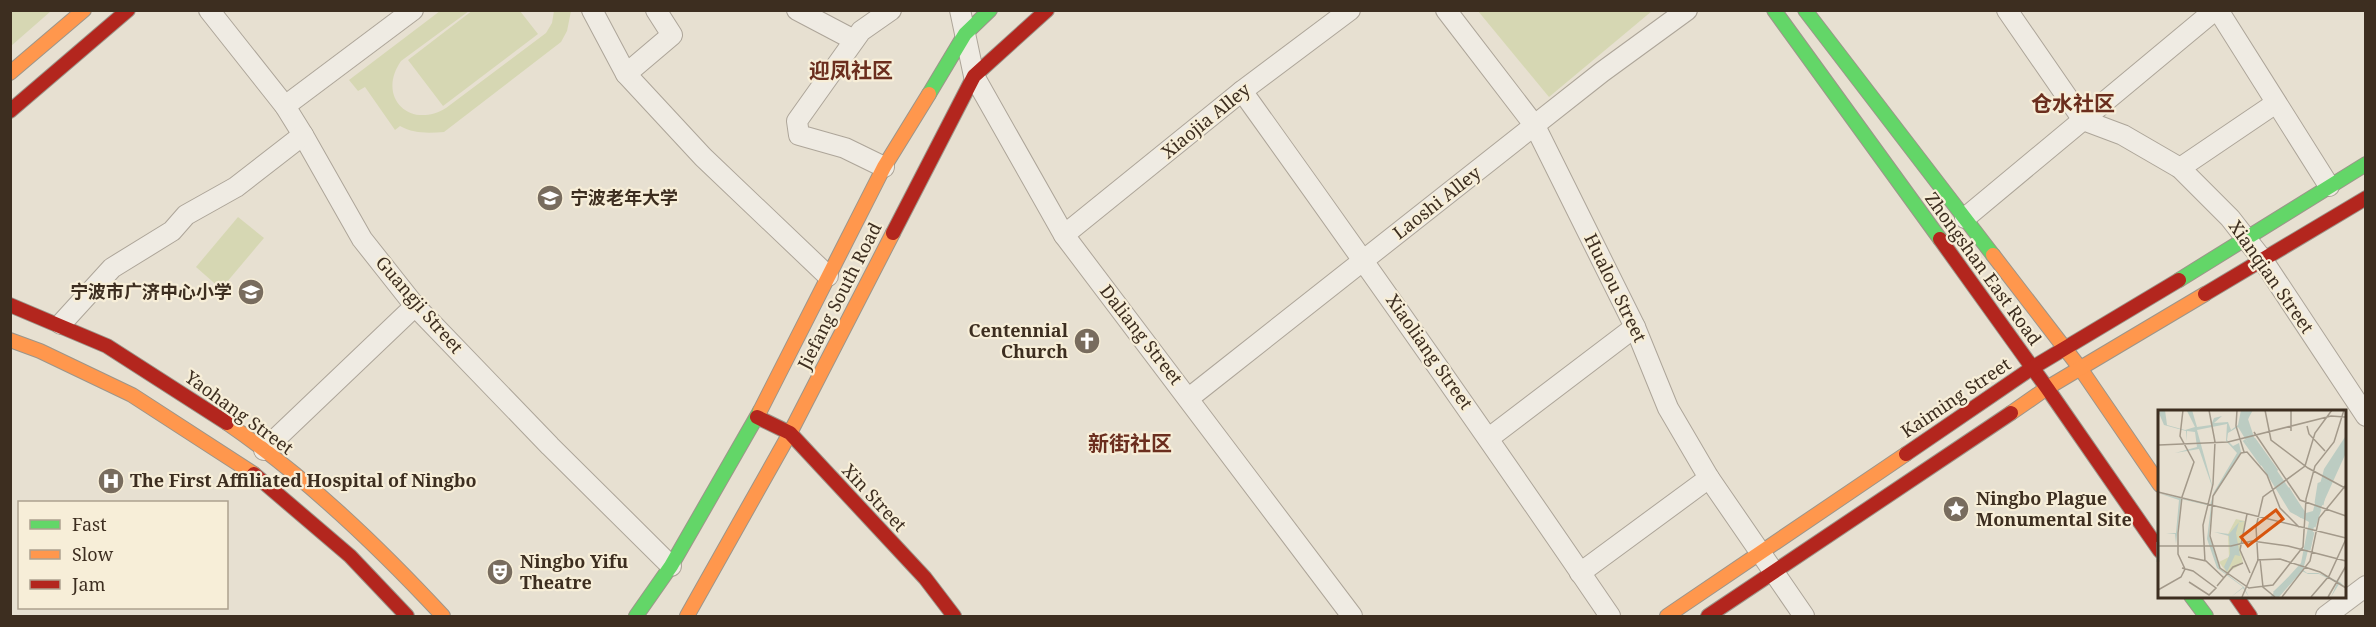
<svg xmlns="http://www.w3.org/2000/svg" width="2376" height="627" font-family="'Noto Serif','Noto Sans SC',serif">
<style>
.green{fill:#d6d7b3}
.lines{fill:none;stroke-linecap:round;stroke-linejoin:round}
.street-casing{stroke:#ada599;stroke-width:22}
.fast-casing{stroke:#9c958a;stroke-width:16}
.slow-casing{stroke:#9c958a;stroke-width:16}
.jam-casing{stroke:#9c958a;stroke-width:16}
.street{stroke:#efebe3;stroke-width:20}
.fast{stroke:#63d668;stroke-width:14}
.slow{stroke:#ff974d;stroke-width:14}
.jam{stroke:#b3261e;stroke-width:14}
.labels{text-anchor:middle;stroke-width:4.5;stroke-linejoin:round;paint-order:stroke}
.street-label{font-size:18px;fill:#3d2e20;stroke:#f7eed8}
.poi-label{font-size:18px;font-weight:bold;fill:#3d2e20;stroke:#f7eed8;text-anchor:start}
.quarter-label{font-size:21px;font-weight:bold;fill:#6b2e1e;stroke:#f7eed8}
.inset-river{fill:none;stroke:#bcccc2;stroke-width:3}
.inset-road{fill:none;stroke:#a3998a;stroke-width:1.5}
.view{fill:#d7550e;fill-opacity:0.15;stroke:#d7550e;stroke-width:3}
.inset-edge{fill:none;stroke:#3d2e20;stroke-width:3}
</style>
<rect width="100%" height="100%" fill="#e7e0d1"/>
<g class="green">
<polygon points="11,10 51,10 51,11 11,46"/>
<polygon points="473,10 520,11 538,34 443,106 408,60"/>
<path d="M 440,11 L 469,11 L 401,61 C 376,97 410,130 446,108 L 546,33 L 552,23 L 554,11 L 571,11 L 567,31 L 561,42 L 444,132 C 429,133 414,134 400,126 L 395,130 L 365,87 L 358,91 L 349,80 Z"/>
<polygon points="1478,11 1652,11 1549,97"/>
<polygon points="238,217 264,238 221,289 196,267"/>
</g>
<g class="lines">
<defs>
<g id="street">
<polyline points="209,10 285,106 303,135 362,239 415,306 550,446 671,566"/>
<polyline points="592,10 626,74 703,157 828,276"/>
<polyline points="797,10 854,40"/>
<polyline points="960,10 974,76 1064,235 1352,616"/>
<polyline points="1446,10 1535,126 1635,327 1668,408 1709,478 1804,616"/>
<polyline points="2007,10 2083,120 2123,135 2180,168 2230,218 2262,259 2366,416"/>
<polyline points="2218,10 2329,186"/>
<polyline points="626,74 672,35 656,10"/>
<path d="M 1242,91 C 1367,265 1490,440 1610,616"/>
<polyline points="285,106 413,10"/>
<polyline points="884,167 845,148 799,135 797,121 861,31 891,10"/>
<polyline points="2180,168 2276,103"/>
<polyline points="1965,218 2215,10"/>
<polyline points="1064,235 1242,91 1350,10"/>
<polyline points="61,324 112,268 172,231 186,215 236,187 303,135"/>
<polyline points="1189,398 1602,72 1687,10"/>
<polyline points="1489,438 1635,327"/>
<polyline points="264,450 415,306"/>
<polyline points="1580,573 1709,478"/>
<polyline points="2326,616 2366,586"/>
</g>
<g id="fast">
<polyline points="1774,10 1940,239"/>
<polyline points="1805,10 1993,255"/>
<polyline points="929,94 965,34 990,10"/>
<polyline points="2179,280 2366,164"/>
<polyline points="2191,596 2206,616"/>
<polyline points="636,616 671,566 760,411"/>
</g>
<g id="slow">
<polyline points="10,73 84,10"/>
<polyline points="1993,255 2080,368 2160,485"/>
<polyline points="10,340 40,351 132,395 254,474"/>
<polyline points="760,411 884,167 929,94"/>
<polyline points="2011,413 2047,388 2205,294"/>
<path d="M 227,423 C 307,478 377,545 443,616"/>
<polyline points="687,616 790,433 893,233"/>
<polyline points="1667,616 1906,454"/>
</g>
<g id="jam">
<polyline points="10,111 128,10"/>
<polyline points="893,233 974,76 1047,10"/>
<polyline points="1940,239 2047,388 2160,551"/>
<polyline points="2205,294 2366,198"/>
<polyline points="10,305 107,346 227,423"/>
<polyline points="757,417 790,433 925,578 954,616"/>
<polyline points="1906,454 2032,368 2179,280"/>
<polyline points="254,474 350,556 407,616"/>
<polyline points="2236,596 2250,616"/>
<polyline points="1708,616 2011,413"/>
</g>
</defs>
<use href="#street" class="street-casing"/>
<use href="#fast" class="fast-casing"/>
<use href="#slow" class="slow-casing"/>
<use href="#jam" class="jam-casing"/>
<use href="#street" class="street"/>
<use href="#fast" class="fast"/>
<use href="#slow" class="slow"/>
<use href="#jam" class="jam"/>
</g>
<defs>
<symbol id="university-disc" viewBox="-11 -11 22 22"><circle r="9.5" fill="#786c5e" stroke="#f7eed8"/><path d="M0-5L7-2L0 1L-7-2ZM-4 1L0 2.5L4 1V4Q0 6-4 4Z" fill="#fff"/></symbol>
<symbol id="school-disc" viewBox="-11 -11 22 22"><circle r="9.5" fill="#786c5e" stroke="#f7eed8"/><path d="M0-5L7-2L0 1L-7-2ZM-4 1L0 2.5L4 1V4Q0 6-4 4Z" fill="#fff"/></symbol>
<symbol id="church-disc" viewBox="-11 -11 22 22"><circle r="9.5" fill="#786c5e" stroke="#f7eed8"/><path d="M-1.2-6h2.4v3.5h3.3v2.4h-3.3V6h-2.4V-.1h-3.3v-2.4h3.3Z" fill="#fff"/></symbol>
<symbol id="hospital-disc" viewBox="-11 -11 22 22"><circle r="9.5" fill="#786c5e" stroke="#f7eed8"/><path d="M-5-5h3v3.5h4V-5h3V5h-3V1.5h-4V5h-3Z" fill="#fff"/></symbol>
<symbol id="sight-disc" viewBox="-11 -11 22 22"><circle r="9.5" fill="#786c5e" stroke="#f7eed8"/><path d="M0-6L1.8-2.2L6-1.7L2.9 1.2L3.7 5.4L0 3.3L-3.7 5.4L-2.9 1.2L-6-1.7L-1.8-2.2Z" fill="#fff"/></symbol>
<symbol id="theatre-disc" viewBox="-11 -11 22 22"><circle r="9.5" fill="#786c5e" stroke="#f7eed8"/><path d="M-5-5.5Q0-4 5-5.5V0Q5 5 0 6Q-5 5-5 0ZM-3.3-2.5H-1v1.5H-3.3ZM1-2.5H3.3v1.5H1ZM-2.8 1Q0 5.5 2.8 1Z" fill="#fff"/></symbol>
</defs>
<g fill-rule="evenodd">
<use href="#university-disc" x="535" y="183" width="30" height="30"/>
<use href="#school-disc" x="236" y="277" width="30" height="30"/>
<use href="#church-disc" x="1072" y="326" width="30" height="30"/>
<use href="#hospital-disc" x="96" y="466" width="30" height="30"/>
<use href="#sight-disc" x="1941" y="494" width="30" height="30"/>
<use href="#theatre-disc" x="485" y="557" width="30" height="30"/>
</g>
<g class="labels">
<g class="street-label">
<text transform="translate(1206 121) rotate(-39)" y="6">Xiaojia Alley</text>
<text transform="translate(1437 203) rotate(-38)" y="6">Laoshi Alley</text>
<text transform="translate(1983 269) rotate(54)" y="6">Zhongshan East Road</text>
<text transform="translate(2271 277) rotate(55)" y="6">Xianqian Street</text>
<text transform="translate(1615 288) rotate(64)" y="6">Hualou Street</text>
<text transform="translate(840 296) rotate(-63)" y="6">Jiefang South Road</text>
<text transform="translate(419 305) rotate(49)" y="6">Guangji Street</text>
<text transform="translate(1141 335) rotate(52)" y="6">Daliang Street</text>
<text transform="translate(1429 352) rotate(55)" y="6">Xiaoliang Street</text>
<text transform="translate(1956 398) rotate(-34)" y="6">Kaiming Street</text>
<text transform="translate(239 413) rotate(36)" y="6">Yaohang Street</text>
<text transform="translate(874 498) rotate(47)" y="6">Xin Street</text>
</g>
<g class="poi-label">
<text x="570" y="204">宁波老年大学</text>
<text x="232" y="298" text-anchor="end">宁波市广济中心小学</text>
<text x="1068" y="337" text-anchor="end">Centennial<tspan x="1068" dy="21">Church</tspan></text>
<text x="130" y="487">The First Affiliated Hospital of Ningbo</text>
<text x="1976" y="505">Ningbo Plague<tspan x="1976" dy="21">Monumental Site</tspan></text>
<text x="520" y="568">Ningbo Yifu<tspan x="520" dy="21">Theatre</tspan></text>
</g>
<g class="quarter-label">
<text x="851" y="78">迎凤社区</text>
<text x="2073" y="111">仓水社区</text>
<text x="1130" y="451">新街社区</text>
</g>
</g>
<g transform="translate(2158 410)">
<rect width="188" height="188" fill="#e7e0d1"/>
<path d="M 78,109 L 87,111 L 82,139 L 85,153 L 69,163 L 61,152 L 71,147 L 70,124 Z" fill="#d6d7b3"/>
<path d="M 7,0 L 9,15 L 27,20 L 37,17 L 29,1 L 34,0 L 39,17 L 53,15 L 56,8 L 64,6 L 56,13 L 70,12 L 73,20 L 80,15 L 83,0 L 95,0 L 90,9 L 96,27 L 148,103 L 155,101 L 166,59 L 187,27 L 187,45 L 158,109 L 145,160 L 149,163 L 160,163 L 182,172 L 187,177 L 181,174 L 173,187 L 179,173 L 161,164 L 150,164 L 144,161 L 121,187 L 112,187 L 143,153 L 151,112 L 132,102 L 80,17 L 70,23 L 69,30 L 75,36 L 81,33 L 83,42 L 55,86 L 51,125 L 62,159 L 86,177 L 91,187 L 85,178 L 73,187 L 85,177 L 59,158 L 49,129 L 53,96 L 23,89 L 18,134 L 17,124 L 8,123 L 18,123 L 21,90 L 0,83 L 52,95 L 56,82 L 41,39 L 17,43 L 39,37 L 37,22 L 29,21 L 29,31 L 28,21 L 6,15 L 0,1 ZM 69,14 L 68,31 L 79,43 L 56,82 L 39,20 ZM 82,111 L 87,112 L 81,112 L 78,123 L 82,146 L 77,145 L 69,162 L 66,157 L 72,144 L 71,126 L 56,122 L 71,124 Z" fill="#bcccc2" fill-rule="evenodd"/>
<path class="inset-river" d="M 91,0 L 88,11 L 93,25M 96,29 L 119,61M 86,30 L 104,55M 130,78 L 144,102M 121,79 L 132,98 L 144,107M 158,93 L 161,74 L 169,71 L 164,95M 156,117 L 162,99M 0,132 L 0,152M 151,140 L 155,122M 116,183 L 141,159"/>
<path class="inset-road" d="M 51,0 L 57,32M 79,0 L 78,16 L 86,42M 107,0 L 113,30 L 150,58 L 187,78M 149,16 L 151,24 L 167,41M 133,21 L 133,0M 96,22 L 142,90 L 188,106M 1,35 L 70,32 L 173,6 L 187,7M 0,82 L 188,128M 89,104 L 82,140 L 92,163M 141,117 L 122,98 L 109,65 L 89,42 L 83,43 L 55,86 L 52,126 L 62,158 L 91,178 L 115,175 L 145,137 L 148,89 L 157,56 L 176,32 L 186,0M 0,136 L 73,136 L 94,131 L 130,136 L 188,151M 30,147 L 48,151 L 66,168M 102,149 L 105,177 L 117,187M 99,150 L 122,149 L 162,162 L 188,178M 47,151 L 45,115 L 55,74 L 57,32M 24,158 L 35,161 L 58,178 L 51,185 L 31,172M 59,176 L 75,157 L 85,153M 0,180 L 23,167 L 27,159 L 20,144 L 20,123 L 24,87 L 36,52 L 22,26 L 25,0M 84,187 L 100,150 L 98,117 L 105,87 L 147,56 L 157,23 L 174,0M 124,187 L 152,151 L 161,108 L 188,75M 153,187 L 171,166 L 188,129M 170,187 L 188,156"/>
<path class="view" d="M 118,100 L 125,109 L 90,136 L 83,127 Z"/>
<rect width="188" height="188" class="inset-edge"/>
</g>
<rect width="2376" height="627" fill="none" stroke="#3d2e20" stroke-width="24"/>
<rect x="18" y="501" width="210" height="108" fill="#f7eed8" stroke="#ada18e" stroke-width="1.5"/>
<rect x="30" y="520" width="30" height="9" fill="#63d668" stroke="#ada18e" stroke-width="1.5"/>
<text x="72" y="531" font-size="18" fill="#3d2e20">Fast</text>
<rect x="30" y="550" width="30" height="9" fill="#ff974d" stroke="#ada18e" stroke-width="1.5"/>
<text x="72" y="561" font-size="18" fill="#3d2e20">Slow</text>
<rect x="30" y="580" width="30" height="9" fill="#b3261e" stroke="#ada18e" stroke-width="1.5"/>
<text x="72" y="591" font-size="18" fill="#3d2e20">Jam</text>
</svg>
